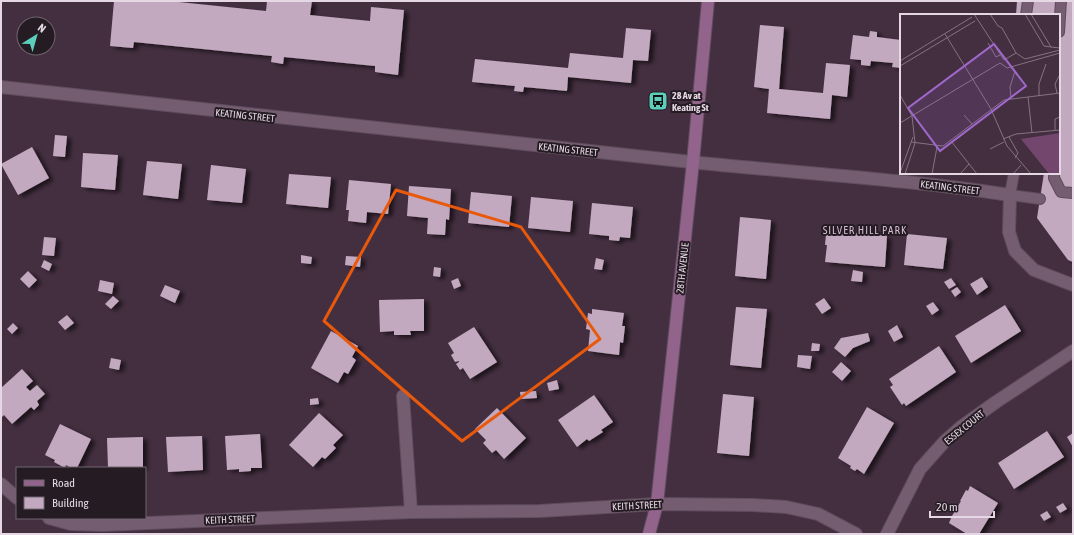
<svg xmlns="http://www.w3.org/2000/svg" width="1074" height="535" viewBox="0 0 1074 535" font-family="'Asap Condensed',sans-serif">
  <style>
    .building { fill: #c3a9bf; filter: url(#shadow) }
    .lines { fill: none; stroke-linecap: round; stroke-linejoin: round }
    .lane-casing { stroke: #5e4c5c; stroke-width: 12 }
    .street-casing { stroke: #5e4c5c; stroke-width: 14 }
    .secondary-casing { stroke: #5e4c5c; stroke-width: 14 }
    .lane { stroke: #755d71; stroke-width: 10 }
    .street { stroke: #755d71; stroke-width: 12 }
    .secondary { stroke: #92648c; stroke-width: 12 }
    .marked { fill: none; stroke: #e8590c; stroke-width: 3; stroke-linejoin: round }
    .labels { text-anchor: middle; stroke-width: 4; stroke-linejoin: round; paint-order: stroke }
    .poi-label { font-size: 10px; font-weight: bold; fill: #e5d7e3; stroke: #241b23; text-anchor: start }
    .street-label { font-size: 10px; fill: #e5d7e3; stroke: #241b23 }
    .neighbourhood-label { font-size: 11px; letter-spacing: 1px; fill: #d5bad1; stroke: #241b23 }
    .inset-road { fill: none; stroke: #847282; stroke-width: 1 }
    .view { fill: #a068cc; fill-opacity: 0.15; stroke: #a068cc; stroke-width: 2 }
    .inset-edge { fill: none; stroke: #e5d7e3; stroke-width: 2 }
  </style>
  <defs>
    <filter id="shadow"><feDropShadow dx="4.5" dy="2.5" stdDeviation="2" flood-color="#0009"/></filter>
  </defs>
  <rect width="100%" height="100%" fill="#442f41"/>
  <!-- building -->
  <path class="building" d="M114 1H169L266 11 267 1H312L310 15 370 21 371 7 404 10 398 75 375 72V66L284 57 283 64 271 62 272 56 134 42 133 48 110 46Z
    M1017 1H1073V262L1068 260 1037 218 1044 173H1059V15H1016Z
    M760 25 784 27 779 89 823 93 826 63 850 65 847 97 832 95 830 119 767 113 769 89 754 87Z
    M626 28 651 30 648 61 633 60 631 83 568 77 567 91 524 87 523 92 514 91 515 86 472 82 475 59 568 68 570 53 623 58Z
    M870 31 877 32V37L901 40V68L892 67 893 63 871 61 870 66 861 65V60L850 59 853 35 869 37Z
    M55 135 67 136 65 157 53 156Z
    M32 147 49 178 18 195 1 164Z
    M83 153 118 155 115 190 81 187Z
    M147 161 182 164 178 199 143 195Z
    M211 165 246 169 242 203 207 200Z
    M289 174 331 177 328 208 286 204Z
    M349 180 391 184 388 214 367 212 366 223 348 221 349 210H346Z
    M409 186 451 189 449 220 446 219 445 235 427 234 428 218 407 216Z
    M471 192 512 196 509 227 468 223Z
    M531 197 573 201 570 232 528 228Z
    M592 203 633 207 630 238 620 237 619 241 609 240V236L589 234Z
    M740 217 771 220 766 279 735 276Z
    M828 230 887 236 885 267 825 262 827 245H825L826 234H827Z
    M907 234 947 238 943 269 904 265Z
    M44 237 56 238 54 256 42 255Z
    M301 255 312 257 311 264 301 263Z
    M346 256 361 257 360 267 345 265Z
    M596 258 604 260 602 270 594 269Z
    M44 260 52 264 49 271 41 267Z
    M434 267 441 268 440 277 433 276Z
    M853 270 863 272 862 282 851 281Z
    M28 271 37 280 29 288 20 279Z
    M982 277 988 287 977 295 970 284Z
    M458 278 461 286 454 289 451 281Z
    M951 278 956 285 949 289 944 282Z
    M100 280 114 283 112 294 98 291Z
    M165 285 180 291 175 303 160 296Z
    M957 287 961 292 955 297 951 291Z
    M113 296 119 301 111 309 105 304Z
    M824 298 831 308 822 314 815 304Z
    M424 299V331H410L411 335H394V331L380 332 379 300Z
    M933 302 939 310 932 315 926 306Z
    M1005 305 1021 331 971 363 955 336Z
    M736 307 767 309 761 368 730 365Z
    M592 309 624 313 622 326H625L623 343 620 342 619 355 588 351 590 330 586 329 588 313 592 314Z
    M67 315 74 323 65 330 58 322Z
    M13 323 18 328 12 334 7 329Z
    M897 325 903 337 894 342 888 331Z
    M474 327 497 362 470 379 463 368 460 370 456 364 459 362V361L455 362 451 355 454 353 448 343Z
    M331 331 358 346 352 357 356 360 348 374 344 372 338 383 311 368Z
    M868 333 870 341 853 348 845 357 834 348 841 338Z
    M812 343 820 344 819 351H811Z
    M939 346 956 372 906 406 904 403 902 405 890 387 893 385 889 379Z
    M798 355 812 356 810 369 797 367Z
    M111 358 121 360 119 370 109 368Z
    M841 362 851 371 842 381 832 372Z
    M22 369 33 381 26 387 30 391 37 385 45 394 37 401 39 405 34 410 31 407 12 424 4 415 2 417 1 415V388Z
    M557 380 559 389 549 391 547 383Z
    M536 391 537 398 521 399 520 392Z
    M723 394 754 397 749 456 717 453Z
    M594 395 613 422 601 430 603 432 589 441 587 439 577 447 558 420Z
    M318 398 319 404 310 405V399Z
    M867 407 894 423 864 474 857 469 855 471 850 468 851 466 838 458Z
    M497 408 526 438 504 459 496 450 492 453 483 443 486 440 475 429Z
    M319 413 343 435 333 445 336 448 325 459 322 457 313 467 289 445Z
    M60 424 91 439 77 468H71L66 465 65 468 54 462 55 460 45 455Z
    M1047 431 1064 457 1014 489 998 463Z
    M1073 433V447L1067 437Z
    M260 434 262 468H251V471L239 472V469L227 470 225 436Z
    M202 436 203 470 168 472 166 437Z
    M143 437V468H108L107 438Z
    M970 486 998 503 979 534H967L949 523 952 516 961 501H960L966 490 968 491Z
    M1063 503 1067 509 1060 513 1056 507Z
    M1047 511 1051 517 1044 521 1040 515Z"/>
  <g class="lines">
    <!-- lane casing -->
    <g class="lane-casing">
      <path id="lane" d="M1026 15 1028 1
        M1059 32 1061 1
        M1014 173 1010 195 1040 199
        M1054 173V178L1061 192 1073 193"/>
    </g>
    <!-- street casing -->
    <g class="street-casing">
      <path id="street" d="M1 87C231 114 461 138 691 162 797 173 904 179 1010 195L1009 232 1015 251 1034 270 1073 285
        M403 396 411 512
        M1 484 17 498
        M49 518 71 524 102 525 411 512 540 511 657 504 753 505 786 507 818 514 856 534
        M887 534 920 469 945 441 961 427 996 402 1073 351"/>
    </g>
    <!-- secondary casing -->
    <g class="secondary-casing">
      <path id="secondary" d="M649 534 657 504 693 162 708 1"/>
    </g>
    <!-- lane -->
    <use href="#lane" class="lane"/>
    <!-- street -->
    <use href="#street" class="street"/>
    <!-- secondary -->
    <use href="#secondary" class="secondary"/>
  </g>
  <!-- marked area -->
  <path class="marked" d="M396 190 521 227 600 339 462 441 324 321Z"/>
  <!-- icons -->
  <defs>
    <g id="bus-square" transform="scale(1)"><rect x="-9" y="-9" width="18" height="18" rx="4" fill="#5bcebc" stroke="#241b23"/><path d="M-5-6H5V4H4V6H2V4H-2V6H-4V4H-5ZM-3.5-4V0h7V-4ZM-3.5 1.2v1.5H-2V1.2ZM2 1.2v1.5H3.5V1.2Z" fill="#111"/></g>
  </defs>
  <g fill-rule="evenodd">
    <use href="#bus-square" x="658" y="101"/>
  </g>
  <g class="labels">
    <!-- poi labels -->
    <g class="poi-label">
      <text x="672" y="99">28 Av at<tspan x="672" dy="12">Keating St</tspan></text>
    </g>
    <!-- street labels -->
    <g class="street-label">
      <text transform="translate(245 115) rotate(6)" y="4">KEATING STREET</text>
      <text transform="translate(568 149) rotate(6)" y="4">KEATING STREET</text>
      <text transform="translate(950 187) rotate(7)" y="4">KEATING STREET</text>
      <text transform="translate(682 268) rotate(-84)" y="4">28TH AVENUE</text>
      <text transform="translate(964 427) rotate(-39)" y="4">ESSEX COURT</text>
      <text transform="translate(637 505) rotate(-3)" y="4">KEITH STREET</text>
      <text transform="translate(230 519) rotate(-2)" y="4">KEITH STREET</text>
    </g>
    <!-- neighbourhood labels -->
    <g class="neighbourhood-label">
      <text x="865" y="234">SILVER HILL PARK</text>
    </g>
  </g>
  <!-- overview -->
  <g transform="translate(900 14)">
    <rect width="160" height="160" fill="#442f41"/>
    <path d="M160 119V160H149L121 125Z" fill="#73466e"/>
    <path class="inset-road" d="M74 0 104 46 116 39 102 14 98 12 90 0M125 0 144 32 151 33M131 0 151 33 160 34M45 20 91 95 107 132 131 160M88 29 96 43 100 41M116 39 125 45 160 36M0 47 72 3M0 52 75 7M157 79 155 70 159 62M0 81 12 102 15 129 5 160M139 82V70L146 50M128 83 132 119M111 85 110 73 115 57M64 101 72 110M0 109 100 49 107 54 160 39M155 116V105L160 103M109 123 118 139 115 144M103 125 116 120 160 116M51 127 77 160M11 128 43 132 104 86 160 79M90 135 104 128M0 159 13 123M32 160 37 133M60 160 69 150M113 160 121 151"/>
    <path class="view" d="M94 30 126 72 40 137 8 94Z"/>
    <rect width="160" height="160" class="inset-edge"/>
  </g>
  <!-- border -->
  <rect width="1074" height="535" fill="none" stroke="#e5d7e3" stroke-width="4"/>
  <!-- legend -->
  <rect x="16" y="467" width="130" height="52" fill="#241b23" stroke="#716670"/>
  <rect x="24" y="480" width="20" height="6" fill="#92648c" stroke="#716670"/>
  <text x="52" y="487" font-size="12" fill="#e5d7e3">Road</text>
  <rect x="24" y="497" width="20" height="12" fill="#c3a9bf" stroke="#716670"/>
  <text x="52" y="507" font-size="12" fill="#e5d7e3">Building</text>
  <!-- north arrow -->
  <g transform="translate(36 36) rotate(37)"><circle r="19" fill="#241b23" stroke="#716670"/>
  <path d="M0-3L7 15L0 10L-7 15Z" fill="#5bcebc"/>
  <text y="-6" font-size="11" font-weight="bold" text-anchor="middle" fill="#e5d7e3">N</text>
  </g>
  <!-- scale -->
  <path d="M930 511v6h64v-6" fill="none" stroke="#e5d7e3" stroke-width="2"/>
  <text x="936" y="511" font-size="12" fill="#e5d7e3" stroke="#241b23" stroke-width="3" paint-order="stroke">20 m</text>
</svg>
